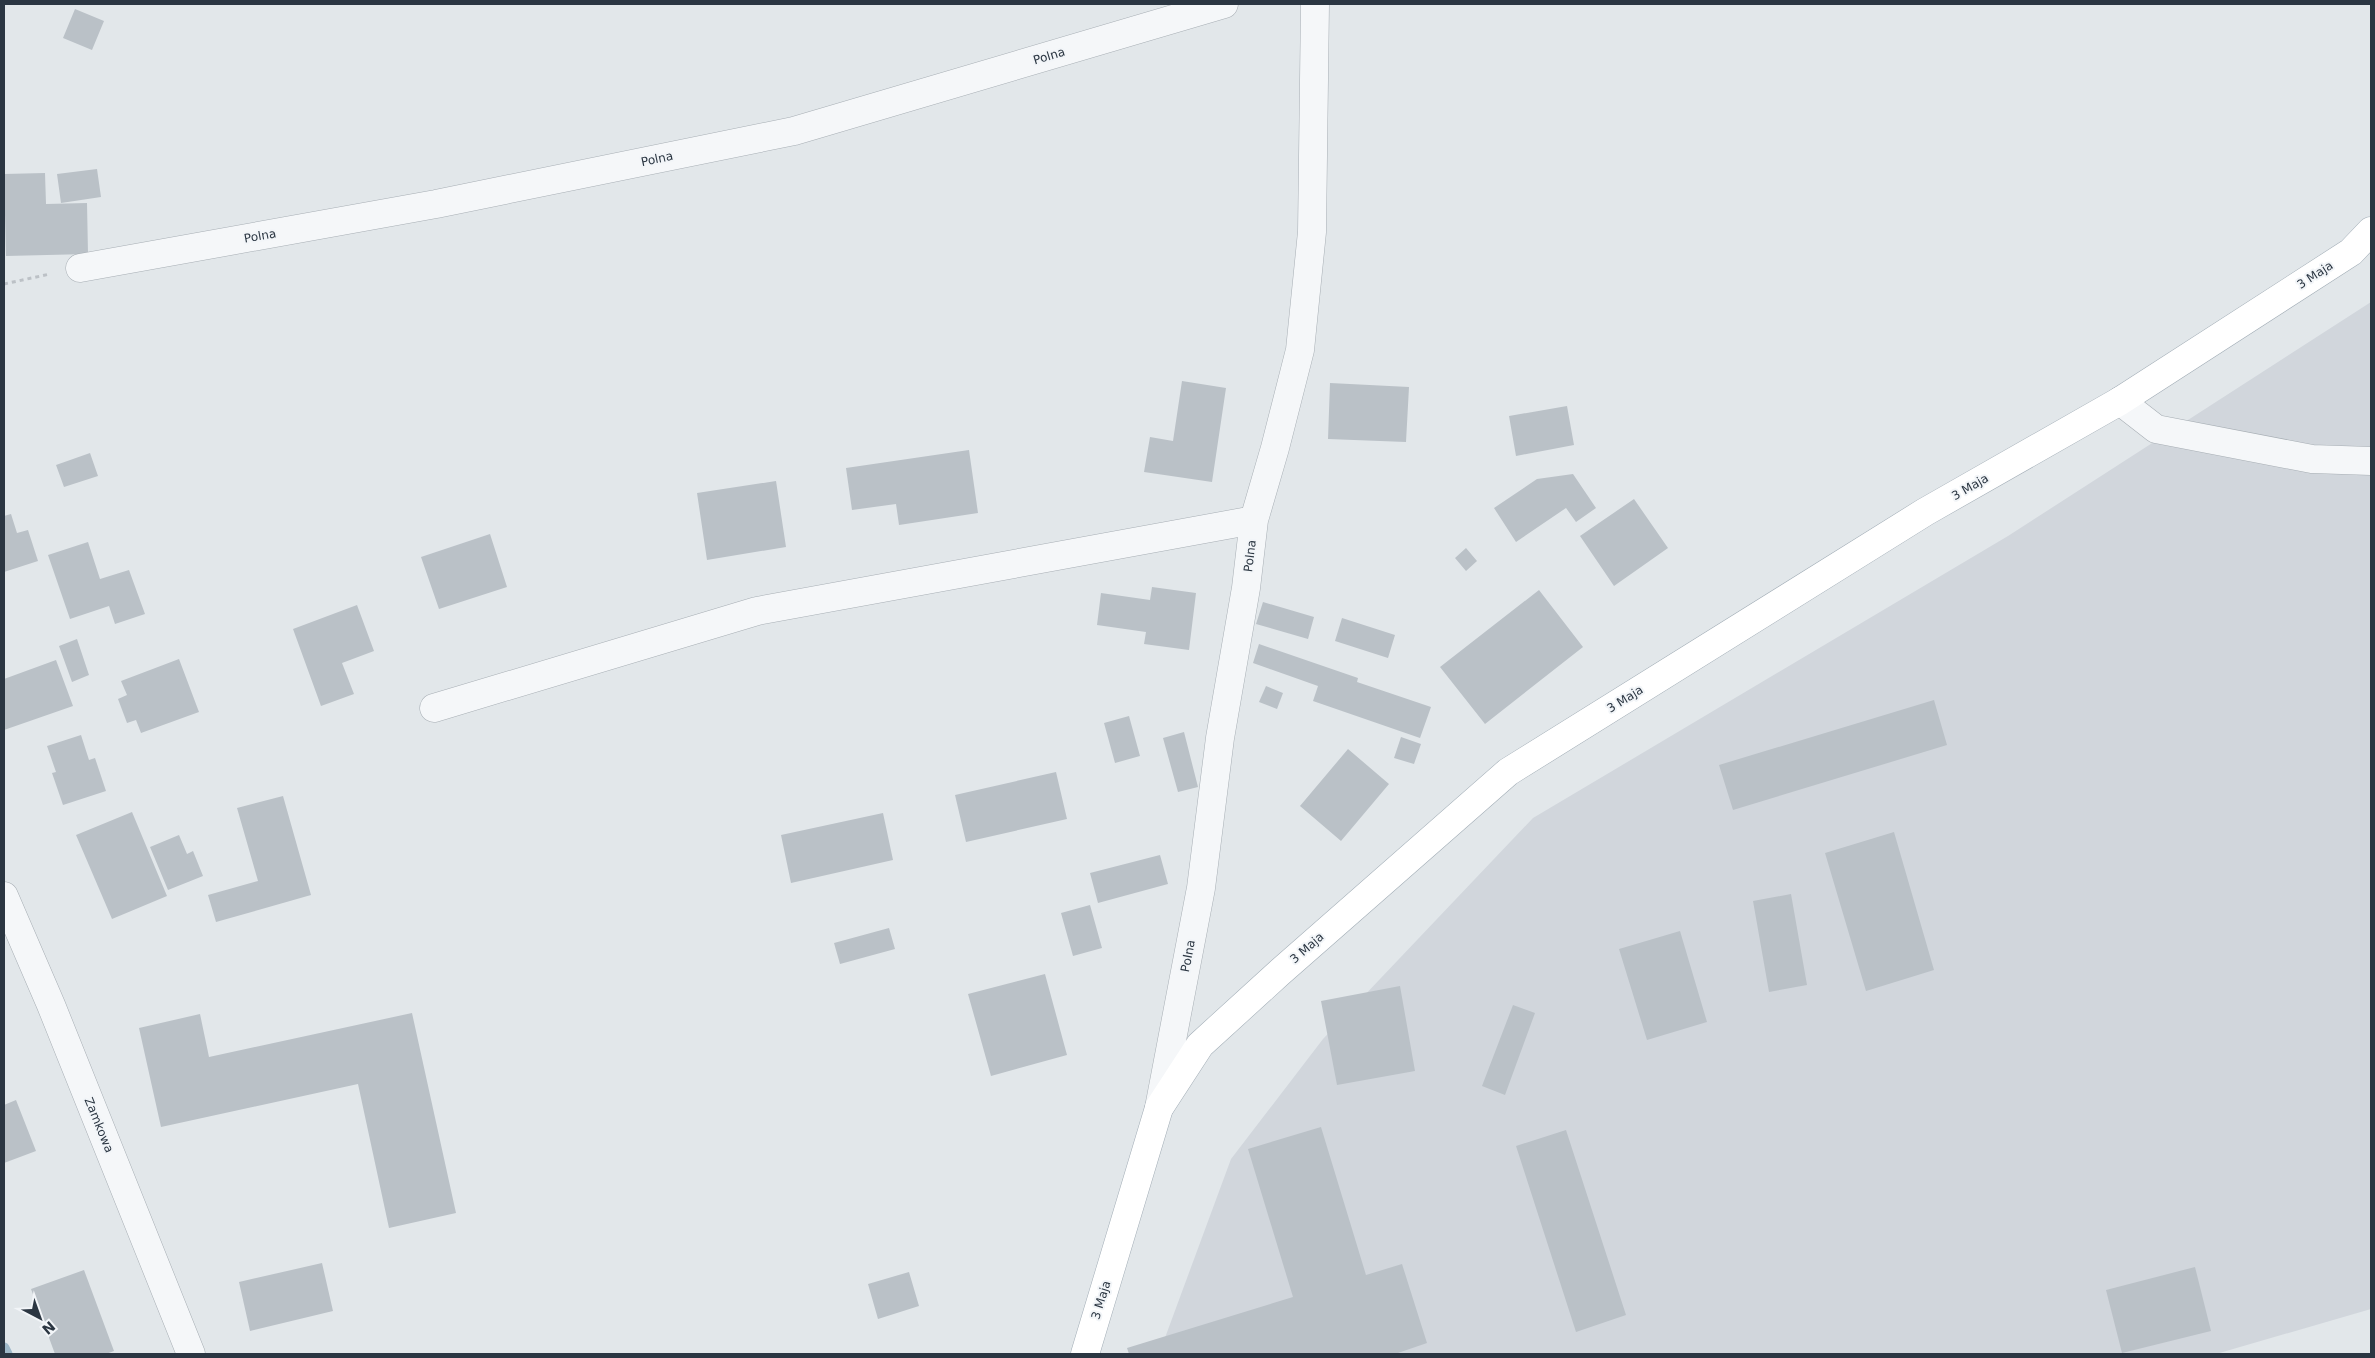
<svg xmlns="http://www.w3.org/2000/svg" width="2375" height="1358" viewBox="0 0 2375 1358" font-family="'DejaVu Sans',sans-serif">
  <style>
    .built { fill: #d1d6dc }
    .lines { fill: none; stroke-linecap: round; stroke-linejoin: round }
    .stream { stroke: #9fb9c9; stroke-width: 11 }
    .building { fill: #bac1c7 }
    .minor-casing { stroke: #a7aeb4; stroke-width: 29 }
    .major-casing { stroke: #a2adb6; stroke-width: 29 }
    .path { stroke: #bcc1c6; stroke-width: 3; stroke-dasharray: 4 4; stroke-linecap: butt }
    .minor { stroke: #f5f7f9; stroke-width: 28 }
    .major { stroke: #fff; stroke-width: 28 }
    .labels { text-anchor: middle; stroke-width: 4; stroke-linejoin: round; paint-order: stroke }
    .street-label { font-size: 12px; fill: #2b3642; stroke: #f2f5f8 }
  </style>
  <rect width="100%" height="100%" fill="#e2e7ea"/>
  <!-- built -->
  <path class="built" d="M2371 302V1309L2216 1354H1159L1231 1159 1323 1039 1533 818 2008 536Z"/>
  <g class="lines">
    <!-- stream -->
    <path class="stream" d="M4 1348 7 1354"/>
  </g>
  <!-- building -->
  <path class="building" d="M75 9 104 21 92 50 63 38Z
    M97 169 101 197 61 203 57 174Z
    M45 173 46 204 87 203 88 254 6 256 4 174Z
    M1182 381 1226 388 1212 482 1144 472 1150 437 1173 441Z
    M1330 383 1409 387 1406 442 1328 439Z
    M1567 406 1574 445 1516 456 1509 416Z
    M969 450 978 513 899 525 896 504 852 510 846 468Z
    M90 453 98 476 64 487 56 465Z
    M1573 474 1596 508 1576 522 1566 508 1516 542 1494 508 1537 479Z
    M776 481 786 547 707 560 697 493Z
    M1634 499 1668 548 1614 586 1580 536Z
    M11 514 17 533 28 530 38 561 4 572V516Z
    M490 534 507 587 439 609 421 557Z
    M88 542 100 579 129 570 145 614 115 624 109 606 70 619 48 555Z
    M1466 548 1477 561 1466 571 1455 558Z
    M1152 587 1196 593 1189 650 1144 644 1146 632 1097 625 1101 593 1150 600Z
    M1539 590 1583 647 1485 724 1440 667Z
    M1263 602 1314 617 1308 639 1256 624Z
    M357 605 374 651 342 663 354 694 321 706 293 629Z
    M1342 618 1395 635 1388 658 1335 641Z
    M77 639 89 675 72 682 59 646Z
    M1259 644 1358 678 1357 682 1431 707 1420 738 1313 701 1318 686 1253 663Z
    M179 659 199 712 141 733 136 720 127 723 118 699 127 695 121 681Z
    M56 660 73 706 4 730V679Z
    M1266 686 1283 693 1277 709 1259 702Z
    M1934 700 1947 745 1733 810 1719 765Z
    M1129 716 1140 756 1115 763 1104 723Z
    M1184 732 1198 787 1178 792 1163 738Z
    M81 735 89 760 95 758 106 791 63 805 52 773 56 772 47 746Z
    M1401 737 1421 744 1414 764 1394 758Z
    M1348 749 1389 784 1341 841 1300 806Z
    M1056 772 1067 819 966 842 955 795Z
    M283 796 311 895 216 922 208 895 258 881 237 808Z
    M132 812 167 896 112 919 76 835Z
    M883 813 893 860 791 883 781 835Z
    M1894 832 1934 970 1866 991 1825 853Z
    M179 835 187 854 193 851 203 876 168 890 150 847Z
    M1160 855 1168 884 1098 903 1090 873Z
    M1791 894 1807 985 1769 992 1753 901Z
    M1090 905 1102 948 1073 956 1061 913Z
    M889 928 895 949 840 964 834 943Z
    M1680 931 1707 1022 1647 1040 1619 949Z
    M1045 974 1067 1055 991 1076 968 994Z
    M1400 986 1415 1071 1337 1085 1321 1001Z
    M1513 1005 1535 1013 1505 1095 1482 1086Z
    M412 1013 456 1213 389 1228 358 1084 161 1127 139 1028 200 1014 209 1057Z
    M16 1100 36 1151 4 1163V1105Z
    M1321 1127 1366 1275 1402 1264 1427 1343 1395 1354H1129L1127 1348 1293 1297 1248 1149Z
    M1566 1130 1626 1315 1576 1332 1516 1146Z
    M322 1263 333 1311 250 1331 239 1282Z
    M2195 1267 2211 1331 2122 1353 2106 1290Z
    M84 1270 114 1351 106 1354H55L31 1289Z
    M909 1272 919 1306 878 1319 868 1284Z"/>
  <g class="lines">
    <!-- minor casing -->
    <g class="minor-casing">
      <path id="minor" d="M80 268 436 204 794 131 1224 4
        M2120 401 2156 429 2312 459 2371 461
        M434 708 757 611 1254 520
        M4 896 51 1005 191 1354
        M1159 1108 1201 888 1220 738 1246 588 1254 520 1275 448 1300 350 1312 232 1315 4"/>
    </g>
    <!-- major casing -->
    <g class="major-casing">
      <path id="major" d="M1085 1354 1159 1108 1200 1045 1279 973 1508 772 1925 512 2120 401 2351 252 2371 231"/>
    </g>
    <!-- path -->
    <path class="path" d="M4 284 50 274"/>
    <!-- minor -->
    <use href="#minor" class="minor"/>
    <!-- major -->
    <use href="#major" class="major"/>
  </g>
  <g class="labels">
    <!-- street labels -->
    <g class="street-label">
      <text transform="translate(1049 56) rotate(-17)" y="4">Polna</text>
      <text transform="translate(657 159) rotate(-12)" y="4">Polna</text>
      <text transform="translate(260 236) rotate(-10)" y="4">Polna</text>
      <text transform="translate(2315 275) rotate(-33)" y="4">3 Maja</text>
      <text transform="translate(1970 487) rotate(-30)" y="4">3 Maja</text>
      <text transform="translate(1250 556) rotate(-83)" y="4">Polna</text>
      <text transform="translate(1625 699) rotate(-32)" y="4">3 Maja</text>
      <text transform="translate(1307 948) rotate(-41)" y="4">3 Maja</text>
      <text transform="translate(1188 956) rotate(-79)" y="4">Polna</text>
      <text transform="translate(99 1125) rotate(68)" y="4">Zamkowa</text>
      <text transform="translate(1101 1300) rotate(-73)" y="4">3 Maja</text>
    </g>
  </g>
  <!-- border -->
  <rect width="2375" height="1358" fill="none" stroke="#2b3642" stroke-width="10"/>
  <!-- north arrow -->
  <g transform="translate(40 1318) rotate(139)" stroke="#f2f5f8" stroke-width="4" paint-order="stroke">
  <path d="M0-4L9 19L0 12L-9 19Z" fill="#2b3642"/>
  <text y="-8" font-size="14" font-weight="bold" text-anchor="middle" fill="#2b3642">N</text>
  </g>
</svg>
